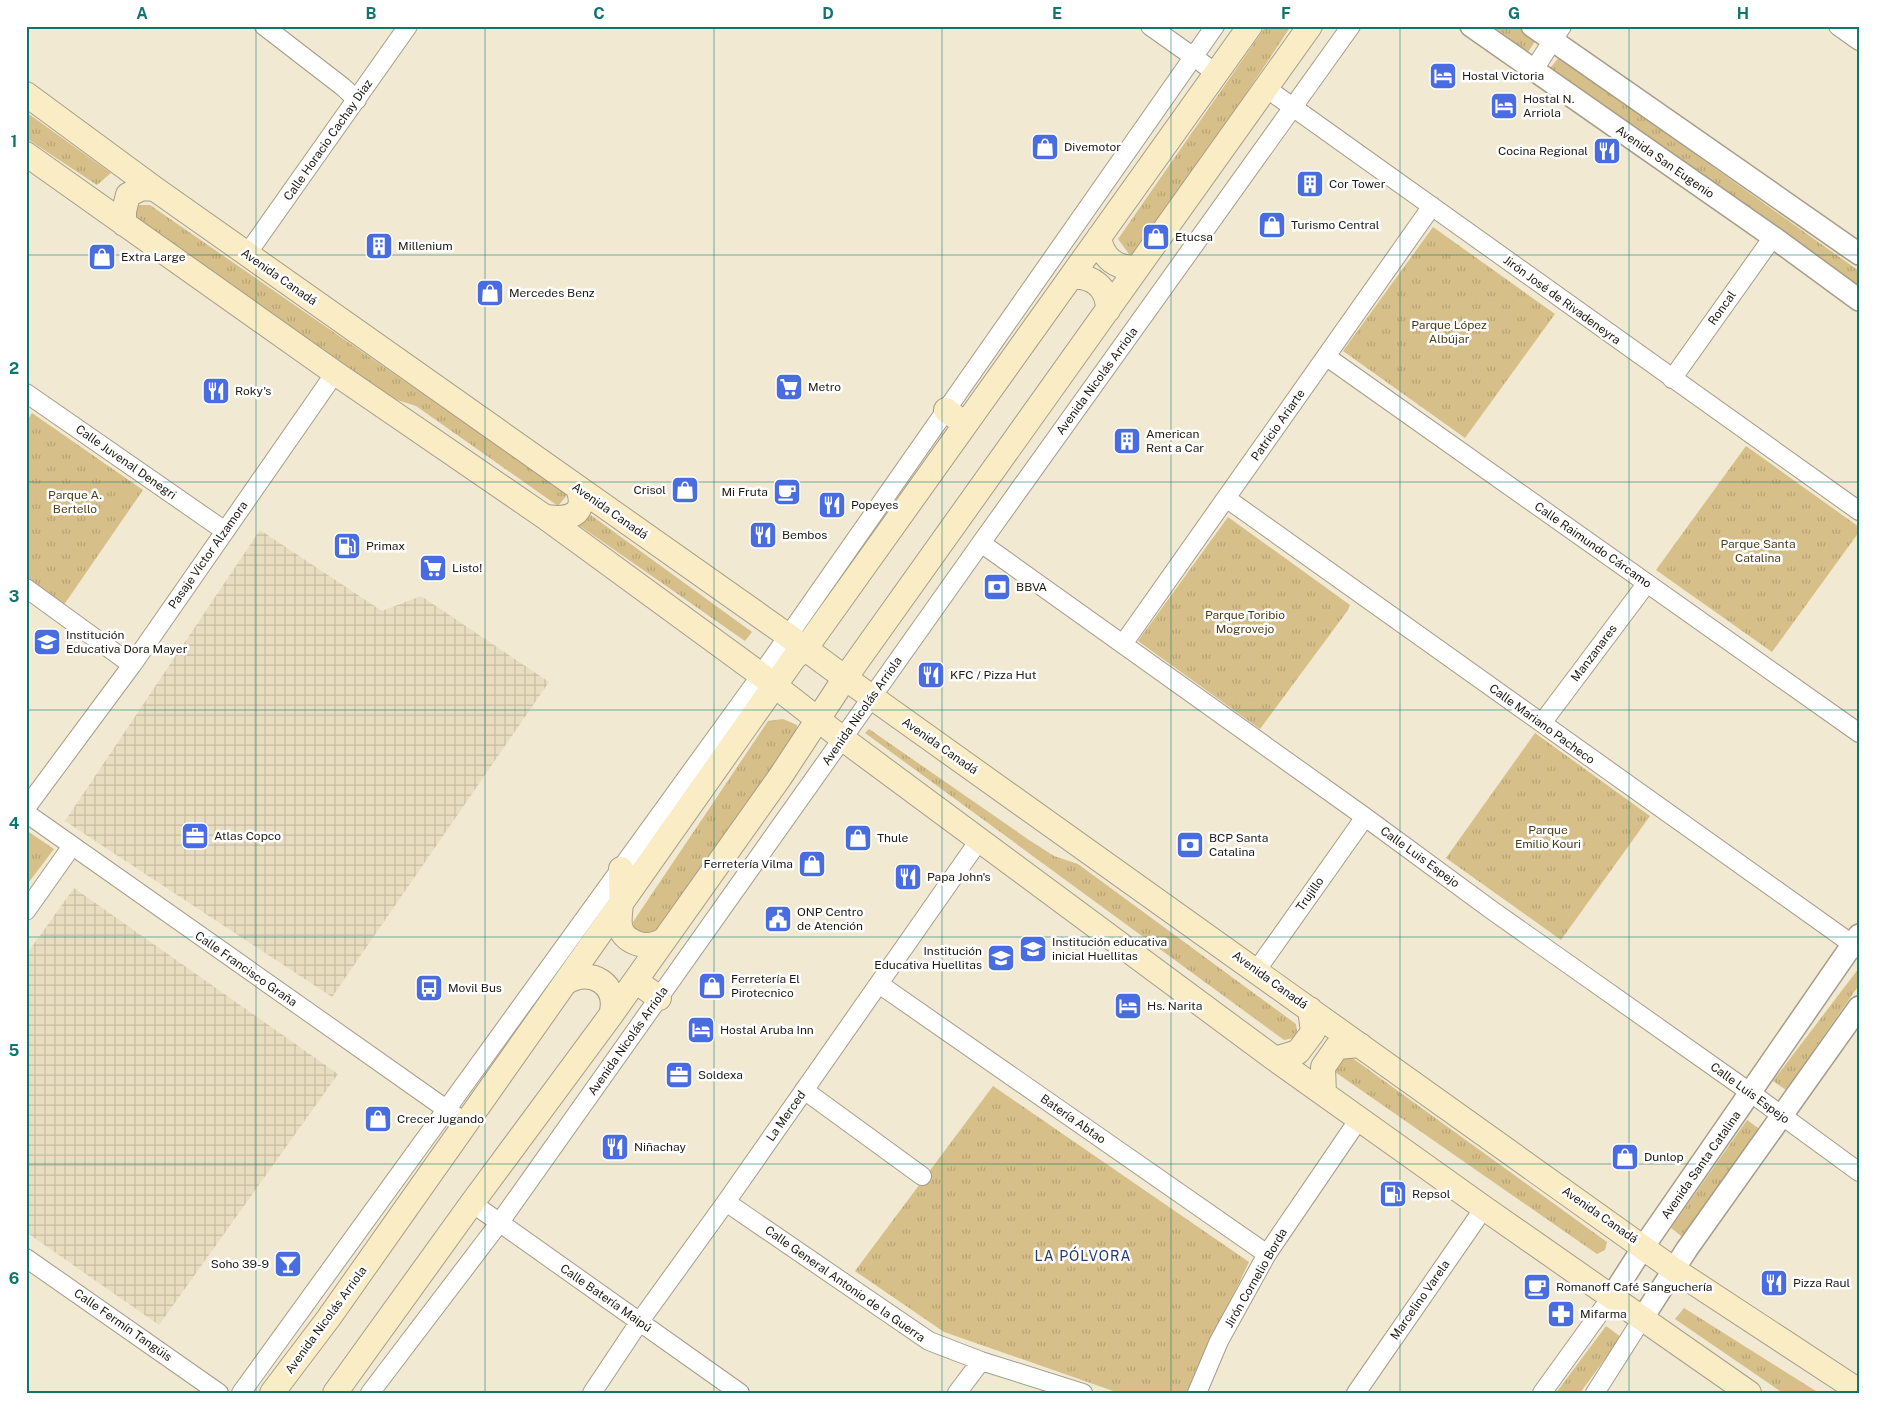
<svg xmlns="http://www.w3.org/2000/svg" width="1885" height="1419" viewBox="0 0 1885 1419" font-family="'Public Sans',sans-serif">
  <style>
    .industrial { fill: url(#industrial-grid) }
    .grass { fill: url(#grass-tufts) }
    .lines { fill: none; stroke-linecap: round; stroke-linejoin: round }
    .minor-casing { stroke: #a69d89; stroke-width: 20 }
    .tertiary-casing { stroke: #a69d89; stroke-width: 24 }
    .secondary-casing { stroke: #a69d89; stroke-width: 26 }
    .minor { stroke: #fff; stroke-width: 18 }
    .tertiary { stroke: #fff; stroke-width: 21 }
    .secondary { stroke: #faecc5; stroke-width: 24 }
    .grid { fill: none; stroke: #0f766e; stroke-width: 1; stroke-opacity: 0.55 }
    .labels { text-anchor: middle; stroke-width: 5; stroke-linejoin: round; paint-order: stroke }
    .poi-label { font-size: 12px; fill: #1d1a12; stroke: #fff; text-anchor: start }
    .street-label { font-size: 12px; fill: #1d1a12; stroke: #fff }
    .park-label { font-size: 12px; fill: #4d3e1c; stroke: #fff }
    .neighbourhood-label { font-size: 14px; letter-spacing: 1px; fill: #253870; stroke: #fff }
    .neatline { fill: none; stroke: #0f766e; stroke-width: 2 }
    .grid-label { font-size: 16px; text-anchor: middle; font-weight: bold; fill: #0f766e }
  </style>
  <defs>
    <pattern id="industrial-grid" width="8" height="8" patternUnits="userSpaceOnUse" patternTransform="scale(1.25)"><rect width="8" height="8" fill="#e9ddc0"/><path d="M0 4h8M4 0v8" fill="none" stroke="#c7bda4"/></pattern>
    <pattern id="grass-tufts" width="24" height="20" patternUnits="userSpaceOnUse" patternTransform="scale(1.25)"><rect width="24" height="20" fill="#d6bf89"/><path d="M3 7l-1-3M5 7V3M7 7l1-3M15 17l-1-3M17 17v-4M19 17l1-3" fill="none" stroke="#b7a475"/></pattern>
  </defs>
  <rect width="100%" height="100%" fill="#f2e9d3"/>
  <!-- industrial -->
  <path class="industrial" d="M260 530 382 611 421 596 549 682 332 997 65 821Z
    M74 888 338 1074 159 1325 26 1232V955Z"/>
  <!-- grass -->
  <path class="grass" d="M1266 26H1291L1139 255 1129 254 1118 239Z
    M1492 26H1517L1536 40 1528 52Z
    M1559 57 1859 271V293L1548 71Z
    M26 112 111 173 97 185 26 138Z
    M135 205H150L568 494 558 506 416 406 388 397 135 225Z
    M1433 227 1555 314 1465 438 1343 351Z
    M32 413 143 490 59 612 26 588V422Z
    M1746 446 1859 527V532L1772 652 1656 570Z
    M588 513 752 632 745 641 573 521Z
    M1228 517 1350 605 1348 610 1260 729 1138 641Z
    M783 719 797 725 796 737 653 935 634 933 633 922 768 721Z
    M869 729 1029 840 1054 856 1078 864 1296 1024 1297 1031 1294 1038 1284 1040 865 733Z
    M1535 733 1650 816 1561 940 1446 858Z
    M26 830 54 849 26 886Z
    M1859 968V985L1786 1090 1773 1081Z
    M1351 1057 1607 1242 1605 1250 1597 1254 1335 1072V1062L1341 1058Z
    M993 1086 1249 1262 1187 1393H1119L944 1332 855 1271Z
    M1747 1120 1761 1130 1685 1239 1671 1228Z
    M1684 1308 1819 1393H1783L1675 1319Z
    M1606 1326 1621 1337 1580 1393H1556Z"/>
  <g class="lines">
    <!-- minor casing -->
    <g class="minor-casing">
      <path id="minor" d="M264 26 343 87 357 100
        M1150 26 1216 73
        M1838 26 1859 41
        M1533 71 1562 26
        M1266 88 1859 511
        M247 254 408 26
        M1327 357 1859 733
        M1672 379 1773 237
        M26 393 225 531
        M1226 498 1859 949
        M981 543 1365 817 1493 911 1751 1093 1859 1172
        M26 588 132 665
        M1123 644 1432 206
        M1542 723 1647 583
        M26 808 132 665 335 373
        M26 813 456 1116
        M26 911 72 846
        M1256 971 1365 817
        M879 984 1267 1254
        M804 1090 922 1176
        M726 1202 929 1341 981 1361 1083 1393
        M472 1203 740 1393
        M26 1258 219 1393
        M241 1393 753 686 1215 26
        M370 1393 500 1222 981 543 1351 26
        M592 1393 640 1321 726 1202 980 839
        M957 1393 981 1361
        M1197 1393 1219 1341 1267 1254 1359 1119
        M1356 1393 1484 1208
        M1542 1393 1612 1296
        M1595 1393 1642 1319"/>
    </g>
    <!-- tertiary casing -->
    <g class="tertiary-casing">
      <path id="tertiary" d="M1471 26 1773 237 1859 300
        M1532 26 1859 254
        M1612 1296 1644 1246 1859 935
        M1642 1319 1687 1249 1859 1007"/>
    </g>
    <!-- secondary casing -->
    <g class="secondary-casing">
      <path id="secondary" d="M26 94 155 189 787 635 845 678 1673 1269 1859 1391
        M26 154 335 373 545 517 761 675 843 739 1275 1059 1484 1208 1749 1393
        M124 224V211L128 195 142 188 155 189
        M1099 237C1102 258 1117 270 1138 267
        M1071 277C1092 275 1108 287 1108 310
        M946 410 965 424
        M545 517C568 520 588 516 578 488
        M621 869C621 881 622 893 621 904 619 921 616 935 636 943 646 947 656 945 665 939
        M636 981 659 998
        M565 983C591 966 620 985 611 1015
        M1275 1059 1298 1052 1313 1032 1310 1009
        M1324 1094 1323 1067 1337 1047 1360 1045
        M272 1393 328 1319 794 658 805 649 833 610 1250 26
        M335 1393 472 1203 611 1015 780 777 845 678 1310 26"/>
    </g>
    <!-- minor -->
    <use href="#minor" class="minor"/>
    <!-- tertiary -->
    <use href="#tertiary" class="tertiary"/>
    <!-- secondary -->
    <use href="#secondary" class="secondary"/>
  </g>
  <!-- grid -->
  <path class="grid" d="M256 26V1393M485 26V1393M714 26V1393M942 26V1393M1171 26V1393M1400 26V1393M1629 26V1393M26 255H1859M26 482H1859M26 710H1859M26 937H1859M26 1164H1859"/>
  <!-- icons -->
  <defs>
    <g id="hotel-square" transform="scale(1.4375)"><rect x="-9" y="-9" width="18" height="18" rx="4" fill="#496de0" stroke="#fff"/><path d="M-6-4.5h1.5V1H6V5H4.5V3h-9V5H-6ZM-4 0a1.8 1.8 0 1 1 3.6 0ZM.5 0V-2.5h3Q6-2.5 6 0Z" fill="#fff"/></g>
    <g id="shop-square" transform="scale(1.4375)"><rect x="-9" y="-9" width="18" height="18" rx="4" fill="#496de0" stroke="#fff"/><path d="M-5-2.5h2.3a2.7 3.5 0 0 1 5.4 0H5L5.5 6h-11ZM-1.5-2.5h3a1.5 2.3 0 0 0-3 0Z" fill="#fff"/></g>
    <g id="restaurant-square" transform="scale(1.4375)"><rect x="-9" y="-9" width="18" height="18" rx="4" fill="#496de0" stroke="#fff"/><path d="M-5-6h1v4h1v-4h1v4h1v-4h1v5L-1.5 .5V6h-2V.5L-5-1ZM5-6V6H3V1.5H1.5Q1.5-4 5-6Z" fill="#fff"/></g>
    <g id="building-square" transform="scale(1.4375)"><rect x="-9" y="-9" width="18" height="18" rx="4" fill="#496de0" stroke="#fff"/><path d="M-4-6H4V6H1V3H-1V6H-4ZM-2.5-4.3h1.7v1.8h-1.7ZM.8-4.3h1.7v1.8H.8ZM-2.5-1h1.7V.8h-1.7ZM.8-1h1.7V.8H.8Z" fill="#fff"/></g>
    <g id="supermarket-square" transform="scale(1.4375)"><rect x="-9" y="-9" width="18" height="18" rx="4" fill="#496de0" stroke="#fff"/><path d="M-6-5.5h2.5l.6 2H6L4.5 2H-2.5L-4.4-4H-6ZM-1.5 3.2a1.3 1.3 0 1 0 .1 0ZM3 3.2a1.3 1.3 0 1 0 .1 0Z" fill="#fff"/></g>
    <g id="cafe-square" transform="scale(1.4375)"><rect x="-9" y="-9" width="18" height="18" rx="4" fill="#496de0" stroke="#fff"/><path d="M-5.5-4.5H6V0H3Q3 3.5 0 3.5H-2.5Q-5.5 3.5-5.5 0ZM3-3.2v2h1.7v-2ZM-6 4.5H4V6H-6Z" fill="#fff"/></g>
    <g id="fuel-square" transform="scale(1.4375)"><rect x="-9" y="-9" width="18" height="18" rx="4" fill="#496de0" stroke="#fff"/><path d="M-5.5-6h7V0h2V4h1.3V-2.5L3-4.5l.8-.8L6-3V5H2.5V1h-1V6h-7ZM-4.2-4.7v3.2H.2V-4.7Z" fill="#fff"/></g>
    <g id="bank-square" transform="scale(1.4375)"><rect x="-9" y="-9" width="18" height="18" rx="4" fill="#496de0" stroke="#fff"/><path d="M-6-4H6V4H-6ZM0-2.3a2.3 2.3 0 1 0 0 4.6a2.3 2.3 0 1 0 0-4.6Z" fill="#fff"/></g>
    <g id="school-square" transform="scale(1.4375)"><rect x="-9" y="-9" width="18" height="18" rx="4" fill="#496de0" stroke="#fff"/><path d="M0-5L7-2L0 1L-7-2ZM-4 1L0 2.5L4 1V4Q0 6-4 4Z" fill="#fff"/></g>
    <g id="office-square" transform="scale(1.4375)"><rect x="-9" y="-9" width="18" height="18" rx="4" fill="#496de0" stroke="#fff"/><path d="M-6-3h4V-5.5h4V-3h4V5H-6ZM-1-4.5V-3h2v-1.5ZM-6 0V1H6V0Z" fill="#fff"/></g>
    <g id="civic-square" transform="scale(1.4375)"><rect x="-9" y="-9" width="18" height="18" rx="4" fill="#496de0" stroke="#fff"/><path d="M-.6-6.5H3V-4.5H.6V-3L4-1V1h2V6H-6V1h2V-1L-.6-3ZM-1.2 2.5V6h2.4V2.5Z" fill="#fff"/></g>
    <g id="bus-square" transform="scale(1.4375)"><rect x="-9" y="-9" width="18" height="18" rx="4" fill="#496de0" stroke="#fff"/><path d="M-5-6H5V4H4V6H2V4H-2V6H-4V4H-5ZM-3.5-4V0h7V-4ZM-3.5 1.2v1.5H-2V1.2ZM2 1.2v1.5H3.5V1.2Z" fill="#fff"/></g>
    <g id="bar-square" transform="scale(1.4375)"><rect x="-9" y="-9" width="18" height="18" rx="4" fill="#496de0" stroke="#fff"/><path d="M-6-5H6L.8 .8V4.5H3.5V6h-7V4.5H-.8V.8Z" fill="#fff"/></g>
    <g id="pharmacy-square" transform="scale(1.4375)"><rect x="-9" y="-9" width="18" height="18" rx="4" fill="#496de0" stroke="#fff"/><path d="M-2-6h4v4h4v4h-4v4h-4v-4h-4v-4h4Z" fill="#fff"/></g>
  </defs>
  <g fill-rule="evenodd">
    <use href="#hotel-square" x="1443" y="76"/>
    <use href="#hotel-square" x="1504" y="106"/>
    <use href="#shop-square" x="1045" y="147"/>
    <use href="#restaurant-square" x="1607" y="151"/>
    <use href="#building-square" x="1310" y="184"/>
    <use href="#shop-square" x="1272" y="225"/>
    <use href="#shop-square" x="1156" y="237"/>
    <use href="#building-square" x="379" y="246"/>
    <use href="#shop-square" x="102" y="257"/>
    <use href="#shop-square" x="490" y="293"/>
    <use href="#supermarket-square" x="789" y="387"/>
    <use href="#restaurant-square" x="216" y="391"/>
    <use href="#building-square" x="1127" y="441"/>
    <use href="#shop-square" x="685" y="490"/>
    <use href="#cafe-square" x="787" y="492"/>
    <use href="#restaurant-square" x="832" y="505"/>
    <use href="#restaurant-square" x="763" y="535"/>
    <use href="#fuel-square" x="347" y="546"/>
    <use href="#supermarket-square" x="433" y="568"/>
    <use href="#bank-square" x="997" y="587"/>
    <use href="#school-square" x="47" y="642"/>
    <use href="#restaurant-square" x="931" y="675"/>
    <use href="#office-square" x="195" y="836"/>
    <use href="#shop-square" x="858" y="838"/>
    <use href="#bank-square" x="1190" y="845"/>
    <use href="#shop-square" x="812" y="864"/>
    <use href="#restaurant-square" x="908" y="877"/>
    <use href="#civic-square" x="778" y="919"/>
    <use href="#school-square" x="1033" y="949"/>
    <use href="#school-square" x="1001" y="958"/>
    <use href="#shop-square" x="712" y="986"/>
    <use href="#bus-square" x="429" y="988"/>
    <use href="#hotel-square" x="1128" y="1006"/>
    <use href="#hotel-square" x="701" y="1030"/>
    <use href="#office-square" x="679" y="1075"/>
    <use href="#shop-square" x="378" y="1119"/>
    <use href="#restaurant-square" x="615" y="1147"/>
    <use href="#shop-square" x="1625" y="1157"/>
    <use href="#fuel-square" x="1393" y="1194"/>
    <use href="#bar-square" x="288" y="1264"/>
    <use href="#restaurant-square" x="1774" y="1283"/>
    <use href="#cafe-square" x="1537" y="1287"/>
    <use href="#pharmacy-square" x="1561" y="1314"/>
  </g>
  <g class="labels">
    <!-- poi labels -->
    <g class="poi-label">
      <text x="1462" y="80">Hostal Victoria</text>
      <text x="1523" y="103">Hostal N.<tspan x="1523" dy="14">Arriola</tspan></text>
      <text x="1064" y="151">Divemotor</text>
      <text x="1588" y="155" text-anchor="end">Cocina Regional</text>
      <text x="1329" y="188">Cor Tower</text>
      <text x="1291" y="229">Turismo Central</text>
      <text x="1175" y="241">Etucsa</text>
      <text x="398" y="250">Millenium</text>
      <text x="121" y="261">Extra Large</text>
      <text x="509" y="297">Mercedes Benz</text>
      <text x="808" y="391">Metro</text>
      <text x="235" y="395">Roky's</text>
      <text x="1146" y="438">American<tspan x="1146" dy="14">Rent a Car</tspan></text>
      <text x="666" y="494" text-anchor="end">Crisol</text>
      <text x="768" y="496" text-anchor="end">Mi Fruta</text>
      <text x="851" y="509">Popeyes</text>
      <text x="782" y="539">Bembos</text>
      <text x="366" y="550">Primax</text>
      <text x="452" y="572">Listo!</text>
      <text x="1016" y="591">BBVA</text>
      <text x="66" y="639">Institución<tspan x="66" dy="14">Educativa Dora Mayer</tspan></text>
      <text x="950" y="679">KFC / Pizza Hut</text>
      <text x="214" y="840">Atlas Copco</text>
      <text x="877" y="842">Thule</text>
      <text x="1209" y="842">BCP Santa<tspan x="1209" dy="14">Catalina</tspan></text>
      <text x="793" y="868" text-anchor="end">Ferretería Vilma</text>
      <text x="927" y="881">Papa John's</text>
      <text x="797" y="916">ONP Centro<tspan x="797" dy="14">de Atención</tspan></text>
      <text x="1052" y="946">Institución educativa<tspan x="1052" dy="14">inicial Huellitas</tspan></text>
      <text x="982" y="955" text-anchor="end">Institución<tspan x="982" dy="14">Educativa Huellitas</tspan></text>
      <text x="731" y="983">Ferretería El<tspan x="731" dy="14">Pirotecnico</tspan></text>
      <text x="448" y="992">Movil Bus</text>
      <text x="1147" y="1010">Hs. Narita</text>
      <text x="720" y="1034">Hostal Aruba Inn</text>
      <text x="698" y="1079">Soldexa</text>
      <text x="397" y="1123">Crecer Jugando</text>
      <text x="634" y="1151">Niñachay</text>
      <text x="1644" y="1161">Dunlop</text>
      <text x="1412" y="1198">Repsol</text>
      <text x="269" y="1268" text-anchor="end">Soho 39-9</text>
      <text x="1793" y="1287">Pizza Raul</text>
      <text x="1556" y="1291">Romanoff Café Sanguchería</text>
      <text x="1580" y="1318">Mifarma</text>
    </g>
    <!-- street labels -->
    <g class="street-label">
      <text transform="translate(328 140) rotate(-55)" y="4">Calle Horacio Cachay Diaz</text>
      <text transform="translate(1665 162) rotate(35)" y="4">Avenida San Eugenio</text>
      <text transform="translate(279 277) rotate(35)" y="4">Avenida Canadá</text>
      <text transform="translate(1562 300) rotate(36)" y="4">Jirón José de Rivadeneyra</text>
      <text transform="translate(1722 308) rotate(-55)" y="4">Roncal</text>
      <text transform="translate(1097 381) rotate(-54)" y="4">Avenida Nicolás Arriola</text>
      <text transform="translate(1278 425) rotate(-55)" y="4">Patricio Ariarte</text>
      <text transform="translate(126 462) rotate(35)" y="4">Calle Juvenal Denegri</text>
      <text transform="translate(610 511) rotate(35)" y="4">Avenida Canadá</text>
      <text transform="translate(1593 545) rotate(35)" y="4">Calle Raimundo Cárcamo</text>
      <text transform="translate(208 555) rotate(-55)" y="4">Pasaje Víctor Alzamora</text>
      <text transform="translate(1594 653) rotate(-53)" y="4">Manzanares</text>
      <text transform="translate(862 711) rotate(-55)" y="4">Avenida Nicolás Arriola</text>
      <text transform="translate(1542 724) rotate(36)" y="4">Calle Mariano Pacheco</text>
      <text transform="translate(940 746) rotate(35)" y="4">Avenida Canadá</text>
      <text transform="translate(1420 857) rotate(36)" y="4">Calle Luis Espejo</text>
      <text transform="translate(1310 894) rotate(-55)" y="4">Trujillo</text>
      <text transform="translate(246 969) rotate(35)" y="4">Calle Francisco Graña</text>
      <text transform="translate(1270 980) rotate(36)" y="4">Avenida Canadá</text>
      <text transform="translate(628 1041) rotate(-55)" y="4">Avenida Nicolás Arriola</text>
      <text transform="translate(1750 1093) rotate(36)" y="4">Calle Luis Espejo</text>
      <text transform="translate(786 1116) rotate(-55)" y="4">La Merced</text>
      <text transform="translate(1073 1119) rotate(35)" y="4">Batería Abtao</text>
      <text transform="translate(1701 1165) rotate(-55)" y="4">Avenida Santa Catalina</text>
      <text transform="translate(1600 1215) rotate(35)" y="4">Avenida Canadá</text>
      <text transform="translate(1256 1278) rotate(-60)" y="4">Jirón Cornelio Borda</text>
      <text transform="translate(845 1284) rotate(35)" y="4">Calle General Antonio de la Guerra</text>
      <text transform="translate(606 1298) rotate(35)" y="4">Calle Batería Maipú</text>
      <text transform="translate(1420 1300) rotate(-55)" y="4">Marcelino Varela</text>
      <text transform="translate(326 1320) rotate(-54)" y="4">Avenida Nicolás Arriola</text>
      <text transform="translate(123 1325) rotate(35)" y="4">Calle Fermín Tangüis</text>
    </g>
    <!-- park labels -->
    <g class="park-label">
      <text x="1449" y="329">Parque López<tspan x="1449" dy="14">Albújar</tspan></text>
      <text x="75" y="499">Parque A.<tspan x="75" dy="14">Bertello</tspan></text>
      <text x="1758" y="548">Parque Santa<tspan x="1758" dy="14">Catalina</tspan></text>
      <text x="1245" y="619">Parque Toribio<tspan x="1245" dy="14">Mogrovejo</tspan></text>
      <text x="1548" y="834">Parque<tspan x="1548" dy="14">Emilio Kouri</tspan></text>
    </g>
    <!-- neighbourhood labels -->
    <g class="neighbourhood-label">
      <text x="1083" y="1261">LA PÓLVORA</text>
    </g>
  </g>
  <!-- border -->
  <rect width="1885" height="1419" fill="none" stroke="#ffffff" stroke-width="55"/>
  <rect x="28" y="28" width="1830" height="1364" class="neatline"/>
  <g class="grid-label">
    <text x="142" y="19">A</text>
    <text x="371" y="19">B</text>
    <text x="599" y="19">C</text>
    <text x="828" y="19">D</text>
    <text x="1057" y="19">E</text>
    <text x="1286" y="19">F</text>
    <text x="1514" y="19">G</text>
    <text x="1743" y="19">H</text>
    <text x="14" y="147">1</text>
    <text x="14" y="374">2</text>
    <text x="14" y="602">3</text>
    <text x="14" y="829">4</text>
    <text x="14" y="1056">5</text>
    <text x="14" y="1284">6</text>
  </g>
</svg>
